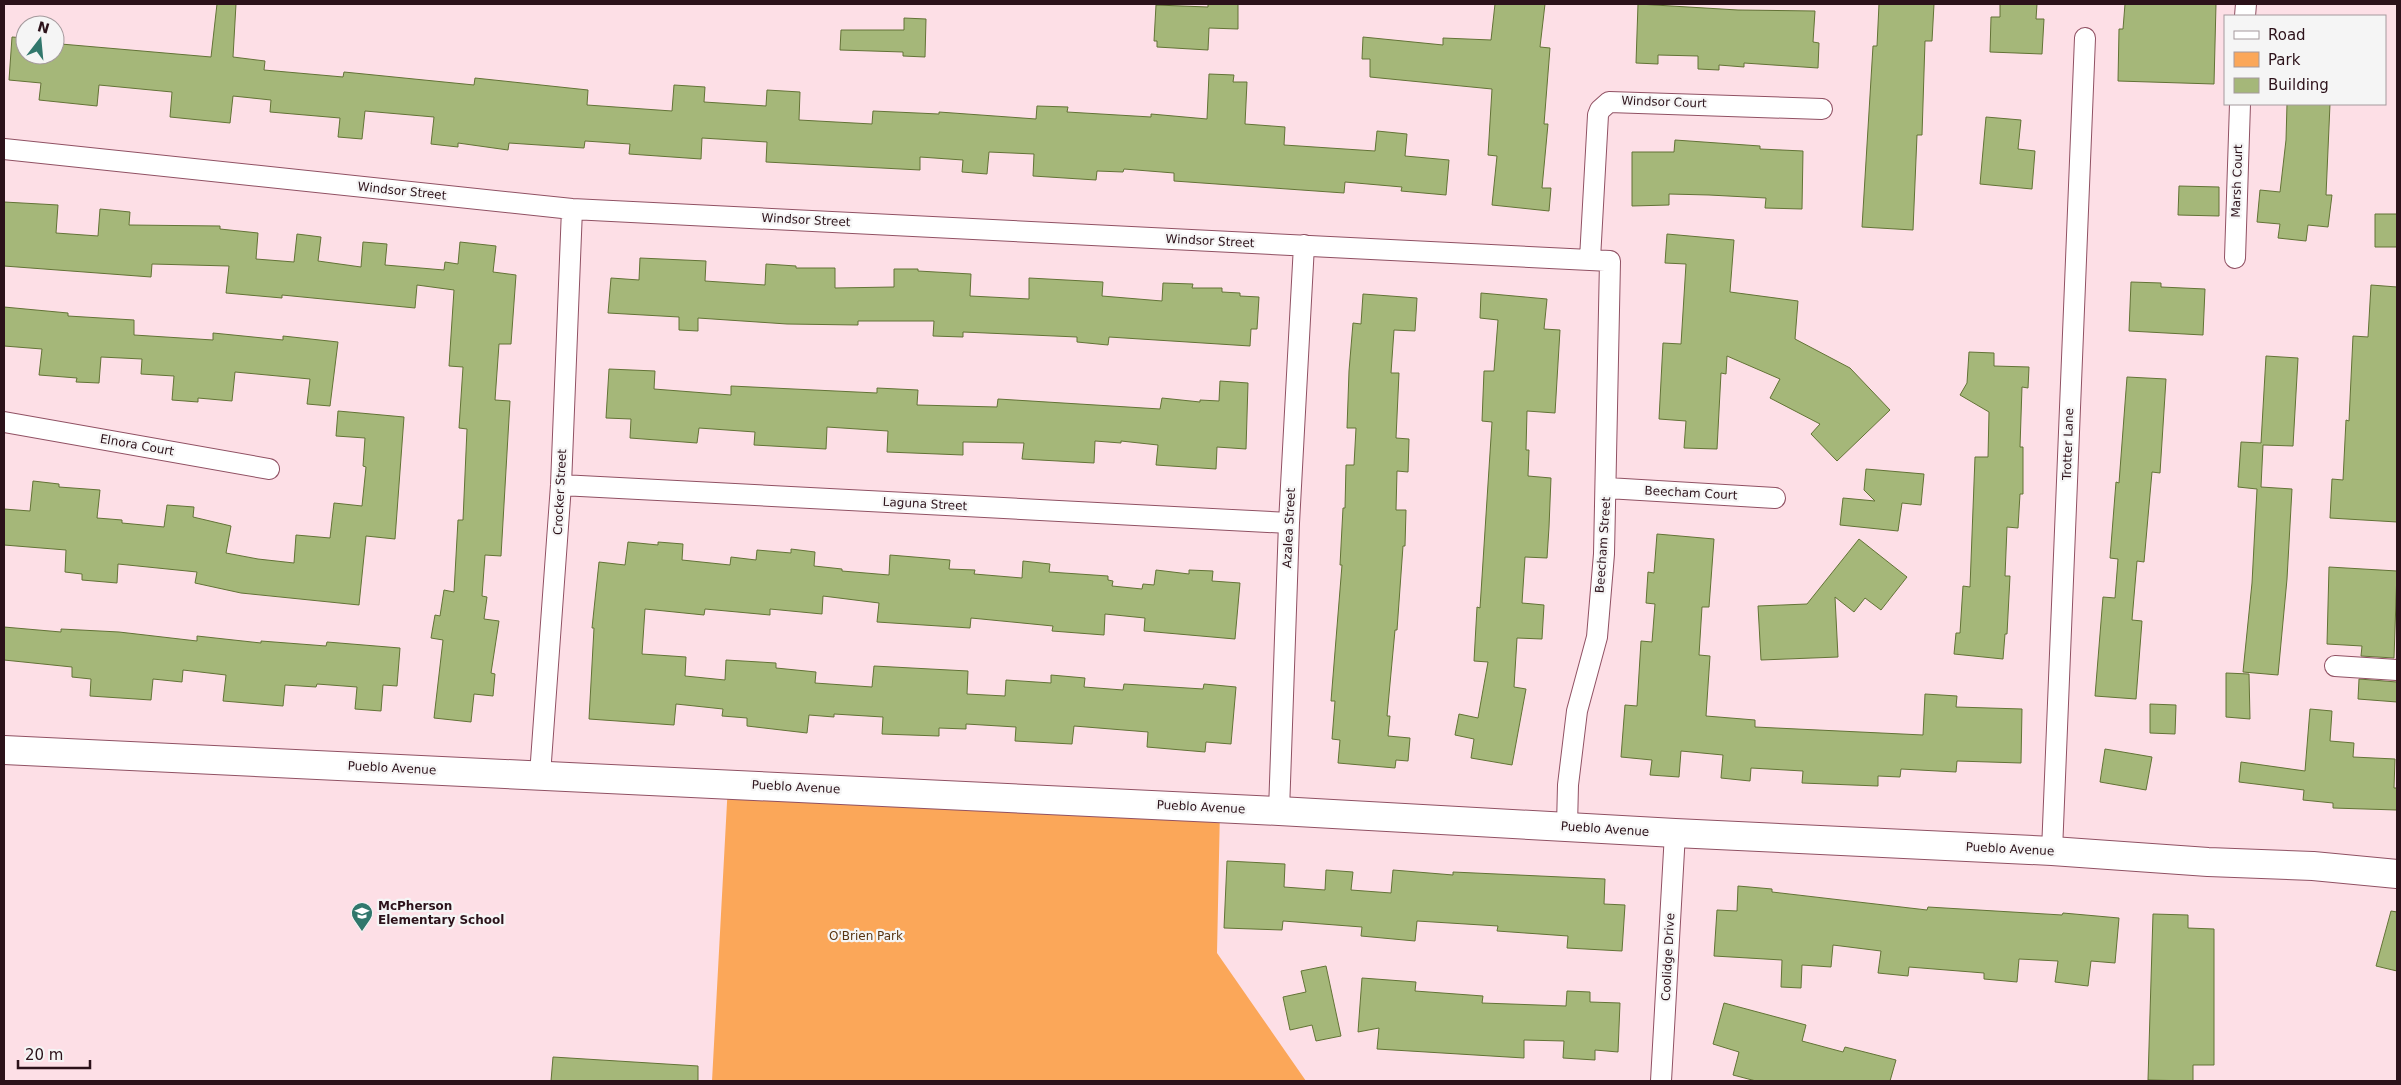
<svg xmlns="http://www.w3.org/2000/svg" width="2401" height="1085" viewBox="0 0 2401 1085" font-family="'DejaVu Sans',sans-serif">
  <style>
    .green { fill: #fba759 }
    .building { fill: #a5b779; stroke: #637336 }
    .lines { fill: none; stroke-linecap: round; stroke-linejoin: round }
    .street-casing { stroke: #905163; stroke-width: 22 }
    .secondary-casing { stroke: #905163; stroke-width: 30 }
    .street { stroke: #fff; stroke-width: 20 }
    .secondary { stroke: #fff; stroke-width: 28 }
    .labels { text-anchor: middle; stroke-width: 4.5; stroke-linejoin: round; paint-order: stroke }
    .street-label { font-size: 12px; fill: #2c121a; stroke: #f5f5f5 }
    .poi-label { font-size: 12px; font-weight: bold; fill: #2c121a; stroke: #f5f5f5; text-anchor: start }
    .park-label { font-size: 12px; fill: #573412; stroke: #f5f5f5 }
  </style>
  <rect width="100%" height="100%" fill="#fddfe6"/>
  <!-- green -->
  <path class="green" d="M728 784 1220 808 1217 953 1306 1081H712Z"/>
  <!-- building -->
  <path class="building" d="M217 4H236L233 57 265 61 264 70 343 77 344 72 474 85 475 78 588 90 587 105 672 111 674 85 705 87 704 102 766 106 767 90 800 92 799 120 872 124 873 111 939 114V112L1036 119 1037 106 1068 107 1067 112 1151 117V114L1207 119 1209 74 1234 75 1233 82H1247L1245 124 1285 127 1284 145 1375 151 1377 131 1407 134 1405 156 1449 160 1446 195 1401 191 1402 187 1345 182 1344 193 1174 181V173L1124 169 1123 172 1097 171 1096 180 1033 176 1034 154 989 152 987 174 962 172 963 160 920 157V170L766 162 767 142 702 138 701 159 629 154 630 144 585 141 584 148 509 143 508 150 458 143V147L431 144 434 117 365 111 362 139 338 137 340 118 270 112 271 100 233 96 230 123 170 117 172 92 99 85 97 106 39 100 41 83 9 80 12 37 25 38V55H55V41H61V44L211 57Z
    M1208 4H1238V29L1209 28 1208 50 1157 47V41H1154L1156 5 1208 7Z
    M1495 4H1545L1540 47 1550 48 1544 124H1548L1542 188H1551L1549 211 1492 205 1497 156 1488 155 1492 89 1370 77V59H1362L1363 37 1443 45V38L1491 40Z
    M1638 4 1738 10 1815 11 1813 42 1819 43 1818 68 1744 63V67L1719 65V70L1698 69V56L1658 55V64L1636 63Z
    M1879 4H1934L1932 41H1925L1922 135H1917L1913 230 1862 227 1873 46H1877Z
    M2000 4H2037L2036 19H2044L2042 54 1990 52 1991 17H2000Z
    M2125 4H2216L2214 84 2118 81 2119 29H2123Z
    M904 18 926 19 925 57 903 56V52L840 50 841 30H904Z
    M2287 104H2330L2326 195H2332L2328 227 2308 225 2306 241 2278 238 2280 224 2257 222 2260 190 2280 192 2286 140Z
    M1986 117 2021 120 2018 149 2035 151 2032 189 1980 184Z
    M1675 140 1760 146V149L1803 151 1802 209 1765 208 1766 198 1709 195 1669 194V205L1632 206V152H1674Z
    M2179 186 2219 187V216L2178 215Z
    M4 202 58 205 56 233 98 236 100 209 130 212 129 225 220 226V229L258 233 256 259 294 262 297 234 321 237 318 261 361 267 363 242 387 244 385 265 444 270 445 262 458 264 460 242 496 246 493 272 516 275 511 344H499L495 400 510 401 501 556 485 555 482 596 487 597 484 619 499 621 491 673 495 674 493 696 474 694 471 722 434 718 443 640 431 638 435 615 440 616 444 590 454 592 458 520H463L467 429 459 428 463 367 449 366 454 290 417 285 415 308 282 295V298L226 293 229 266 152 264 151 277 4 266Z
    M2375 214H2397V247H2375Z
    M1667 234 1734 240 1730 292 1798 301 1795 339 1850 368 1890 410 1837 461 1811 434 1820 424 1770 398 1780 379 1727 356 1726 374 1721 373 1717 449 1684 448 1686 421 1659 419 1663 343 1681 344 1686 264 1665 263Z
    M640 258 706 261 705 281 765 285 766 264 796 266V268H835V288L894 287V269H918V271L971 274 970 296 1029 299V278L1103 282 1102 296 1162 301 1163 283 1193 284 1192 288H1222V292L1240 293V296L1259 297 1257 329H1251L1250 346 1109 337 1108 345 1077 342V337L963 332V337L933 336 934 321H858V325L787 324 698 318V331L679 330V317L608 313 611 278 639 280Z
    M2131 282 2161 283V287L2205 289 2203 335 2129 331Z
    M2371 285 2397 287V522L2330 518 2332 479 2343 480 2346 420 2349 421 2353 336 2368 337Z
    M1481 293 1547 299 1544 329 1560 330 1555 413 1527 411 1526 450H1529L1528 476 1551 478 1549 527 1547 558 1525 557 1522 603 1544 605 1542 639 1517 638 1514 687 1526 689 1512 765 1471 758 1474 739 1455 735 1459 714 1478 718 1488 662 1474 661 1477 607 1480 608 1492 422 1482 421 1484 371H1494L1498 320 1480 318Z
    M1363 294 1417 298 1415 331 1394 330 1391 373H1399L1396 438 1409 439 1408 472 1397 471 1396 510H1406L1405 546H1403L1397 630H1395L1387 716H1390L1388 736 1410 738 1408 761 1396 760 1395 768 1338 763 1340 740 1332 739 1335 701H1331L1342 565H1340L1343 508H1345L1346 465H1354L1356 428H1347L1349 371 1353 323 1361 324Z
    M4 307 68 313V316L134 320V335L213 340V333L283 340V336L338 342 330 406 307 404 310 379 235 372 232 401 198 398V402L172 400 174 376 141 374 142 359 101 357 99 383 76 382 77 378 39 375 42 349 4 346Z
    M1969 352 1994 353V366L2029 367 2028 388 2022 387 2020 447H2023V494H2020L2018 528 2007 527 2005 576H2010L2007 634H2005L2003 659 1954 654 1956 633H1960L1963 586 1970 587 1975 457H1988L1989 412 1960 395 1967 383Z
    M2266 356 2298 358 2293 446 2263 445 2261 487 2292 489 2287 579 2278 675 2243 672 2252 583 2257 489 2238 487 2241 442 2261 443Z
    M609 369 655 371 654 389 731 395V386L877 393V388L918 390 917 405 997 407 998 399 1160 409 1162 398 1200 402V400L1219 401 1220 381 1248 383 1246 449 1217 447 1216 469 1156 465 1158 445 1121 441V443L1095 441 1094 463 1022 459 1024 443 963 442V455L887 452 888 431 827 427 826 449 754 445 755 432 699 428 697 443 630 438 631 419 606 418Z
    M2127 377 2166 379 2160 473 2152 472 2144 562 2137 561 2132 620 2142 621 2136 699 2095 696 2103 597 2115 598 2118 559 2110 558 2116 482 2119 483Z
    M338 411 404 417 395 539 366 536 359 605 241 593 195 583 197 572 118 564 117 583 82 580V574L65 572 66 550 4 545V509L30 511 33 481 59 484V487L100 490 97 518 122 520V523L164 527 167 505 194 507 193 517 231 526 226 553 258 559 294 563 296 535 330 538 334 503 362 506 366 467 363 466 365 438 336 436Z
    M1866 469 1924 474 1921 505 1902 503 1898 531 1840 525 1843 498 1875 501 1864 490Z
    M1657 534 1714 539 1709 607H1702L1699 655 1710 656 1706 716 1755 720V727L1923 735 1925 694 1957 696 1956 707 2022 709 2021 763 1957 761 1956 772 1901 769 1900 777 1878 776V786L1802 783 1803 771 1751 768 1750 781 1721 778 1723 755 1681 751 1679 777 1650 775 1652 760 1621 757 1625 705 1637 706 1641 641 1652 642 1655 604 1646 603 1648 572 1654 573Z
    M1859 539 1907 577 1881 610 1865 598 1854 612 1835 597 1838 657 1761 660 1758 606 1807 604Z
    M628 542 658 545V542L683 544 682 560 730 565 731 557 756 560 757 550 791 553V549L815 552 814 566 842 569V571L889 575 890 555 950 560 949 569 975 570 974 574 1022 578 1023 561 1050 564 1049 572 1108 576V580L1113 581 1112 586 1142 589 1143 584 1154 585 1156 570 1189 574V570L1213 571 1212 581 1240 583 1235 639 1144 631 1145 618 1105 614 1104 635 1052 631 1053 626 971 618 970 628 877 622 879 603 823 596 822 614 770 609V615L705 609 704 615 645 609 642 654 686 657 685 676 725 680 726 660 776 663V668L816 672 815 683 872 687 874 666 968 671 967 694 1005 696 1006 680 1051 683V675L1085 678 1084 687 1123 690 1124 684 1203 689 1204 684 1236 687 1231 744 1206 742 1205 752 1147 747 1148 732 1074 726 1072 744 1015 741 1016 727 966 724V729L939 728V736L882 734 883 717 834 714V717L809 715 807 733 747 726V718L722 716 723 709 676 704 674 725 589 719 594 628H592L599 562 625 565Z
    M2329 567 2397 571 2394 658 2361 656 2362 646 2327 644Z
    M4 627 61 632V629L119 632 197 641V636L261 643V641L326 646 327 642 400 648 397 686 383 685 381 711 355 709 357 687 317 684 316 687 285 685 283 706 223 701 226 675 183 670 182 682 153 679 151 700 90 696 91 679 72 677V667L4 660Z
    M2226 673 2249 674 2250 719 2226 717Z
    M2359 679 2397 682V702L2358 699Z
    M2150 704 2176 705 2175 734 2150 733Z
    M2310 709 2332 711 2330 741 2354 743 2353 757 2395 759 2394 788H2397V810L2333 808V803L2303 800 2304 790 2239 782 2241 762 2305 771Z
    M2105 749 2152 757 2146 790 2100 782Z
    M1227 861 1285 864 1284 887 1325 890 1326 870 1353 872 1351 890 1391 893 1393 870 1453 875V872L1605 879 1604 904 1625 905 1622 951 1567 948 1568 936 1497 931 1498 926 1417 921 1415 941 1361 936 1362 927 1283 921 1282 930 1224 928Z
    M1738 886 1772 889V892L1927 910 1928 907 2062 915 2063 913 2119 918 2115 963 2091 961 2088 986 2055 982 2058 961 2019 959 2017 982 1984 979V973L1909 967 1908 976 1878 973 1881 951 1833 945 1831 967 1802 965 1801 988 1781 987 1782 960 1714 956 1717 910 1737 911Z
    M2391 911 2397 912V971L2376 966Z
    M2153 914 2188 915V928L2214 929V1065H2193V1081L2148 1080Z
    M1326 966 1341 1036 1316 1041 1312 1025 1290 1030 1283 997 1306 992 1301 971Z
    M1362 978 1416 982 1415 991 1483 996 1482 1003 1566 1006 1567 991 1590 992V1002L1620 1003 1618 1052 1595 1050V1060L1563 1058 1564 1041 1524 1040V1058L1377 1049 1379 1028 1358 1032Z
    M1724 1003 1806 1025 1802 1041 1843 1052 1845 1047 1896 1060 1890 1081H1756L1733 1075 1739 1052 1713 1044Z
    M553 1057 698 1066V1081H551Z"/>
  <g class="lines">
    <!-- street casing -->
    <g class="street-casing">
      <path id="street" d="M2245 16 2246 4
        M4 149 572 209 1610 261 1604 554 1597 637 1577 711 1568 785 1567 826
        M2235 258 2240 104
        M1590 259 1598 115 1600 110 1609 102 1822 109
        M4 422 269 469
        M561 485 1289 523
        M1607 488 1775 498
        M2335 666 2397 670
        M540 775 561 485 572 209
        M1279 811 1289 523 1304 245
        M2052 851 2085 38
        M1661 1081 1675 833"/>
    </g>
    <!-- secondary casing -->
    <g class="secondary-casing">
      <path id="secondary" d="M4 750 1279 811 1675 833 2052 851 2208 862 2313 866 2397 874"/>
    </g>
    <!-- street -->
    <use href="#street" class="street"/>
    <!-- secondary -->
    <use href="#secondary" class="secondary"/>
  </g>
  <!-- icons -->
  <defs>
    <g id="school-pin" transform="scale(1.125)"><path d="M0 17L-7.5 6A9.5 9.5 0 1 1 7.5 6Z" fill="#31776c" stroke="#f5f5f5"/><path d="M0-5L7-2L0 1L-7-2ZM-4 1L0 2.5L4 1V4Q0 6-4 4Z" fill="#fff"/></g>
  </defs>
  <g fill-rule="evenodd">
    <use href="#school-pin" x="362" y="913"/>
  </g>
  <g class="labels">
    <!-- street labels -->
    <g class="street-label">
      <text transform="translate(1664 102) rotate(2)" y="4">Windsor Court</text>
      <text transform="translate(2237 181) rotate(-88)" y="4">Marsh Court</text>
      <text transform="translate(402 191) rotate(6)" y="4">Windsor Street</text>
      <text transform="translate(806 220) rotate(3)" y="4">Windsor Street</text>
      <text transform="translate(1210 241) rotate(3)" y="4">Windsor Street</text>
      <text transform="translate(2068 444) rotate(-88)" y="4">Trotter Lane</text>
      <text transform="translate(137 445) rotate(10)" y="4">Elnora Court</text>
      <text transform="translate(560 492) rotate(-87)" y="4">Crocker Street</text>
      <text transform="translate(1691 493) rotate(3)" y="4">Beecham Court</text>
      <text transform="translate(925 504) rotate(3)" y="4">Laguna Street</text>
      <text transform="translate(1289 528) rotate(-87)" y="4">Azalea Street</text>
      <text transform="translate(1603 545) rotate(-86)" y="4">Beecham Street</text>
      <text transform="translate(392 768) rotate(3)" y="4">Pueblo Avenue</text>
      <text transform="translate(796 787) rotate(3)" y="4">Pueblo Avenue</text>
      <text transform="translate(1201 807) rotate(3)" y="4">Pueblo Avenue</text>
      <text transform="translate(1605 829) rotate(4)" y="4">Pueblo Avenue</text>
      <text transform="translate(2010 849) rotate(3)" y="4">Pueblo Avenue</text>
      <text transform="translate(1668 957) rotate(-87)" y="4">Coolidge Drive</text>
    </g>
    <!-- poi labels -->
    <g class="poi-label">
      <text x="378" y="910">McPherson<tspan x="378" dy="14">Elementary School</tspan></text>
    </g>
    <!-- park labels -->
    <g class="park-label">
      <text x="866" y="940">O'Brien Park</text>
    </g>
  </g>
  <!-- border -->
  <rect width="2401" height="1085" fill="none" stroke="#2c121a" stroke-width="10"/>
  <!-- legend -->
  <rect x="2224" y="15" width="162" height="90" fill="#f5f5f5" stroke="#a59a9d"/>
  <rect x="2234" y="31" width="25" height="8" fill="#ffffff" stroke="#a59a9d"/>
  <text x="2268" y="40" font-size="15" fill="#2c121a">Road</text>
  <rect x="2234" y="52" width="25" height="15" fill="#fba759" stroke="#a59a9d"/>
  <text x="2268" y="65" font-size="15" fill="#2c121a">Park</text>
  <rect x="2234" y="78" width="25" height="15" fill="#a5b779" stroke="#a59a9d"/>
  <text x="2268" y="90" font-size="15" fill="#2c121a">Building</text>
  <!-- north arrow -->
  <g transform="translate(40 40) rotate(16)"><circle r="24" fill="#f5f5f5" stroke="#a59a9d"/>
  <path d="M0-4L9 19L0 12L-9 19Z" fill="#31776c"/>
  <text y="-8" font-size="14" font-weight="bold" text-anchor="middle" fill="#2c121a">N</text>
  </g>
  <!-- scale -->
  <path d="M18 1060v8h72v-8" fill="none" stroke="#2c121a" stroke-width="2.5"/>
  <text x="25" y="1060" font-size="15" fill="#2c121a" stroke="#f5f5f5" stroke-width="4" paint-order="stroke">20 m</text>
</svg>
